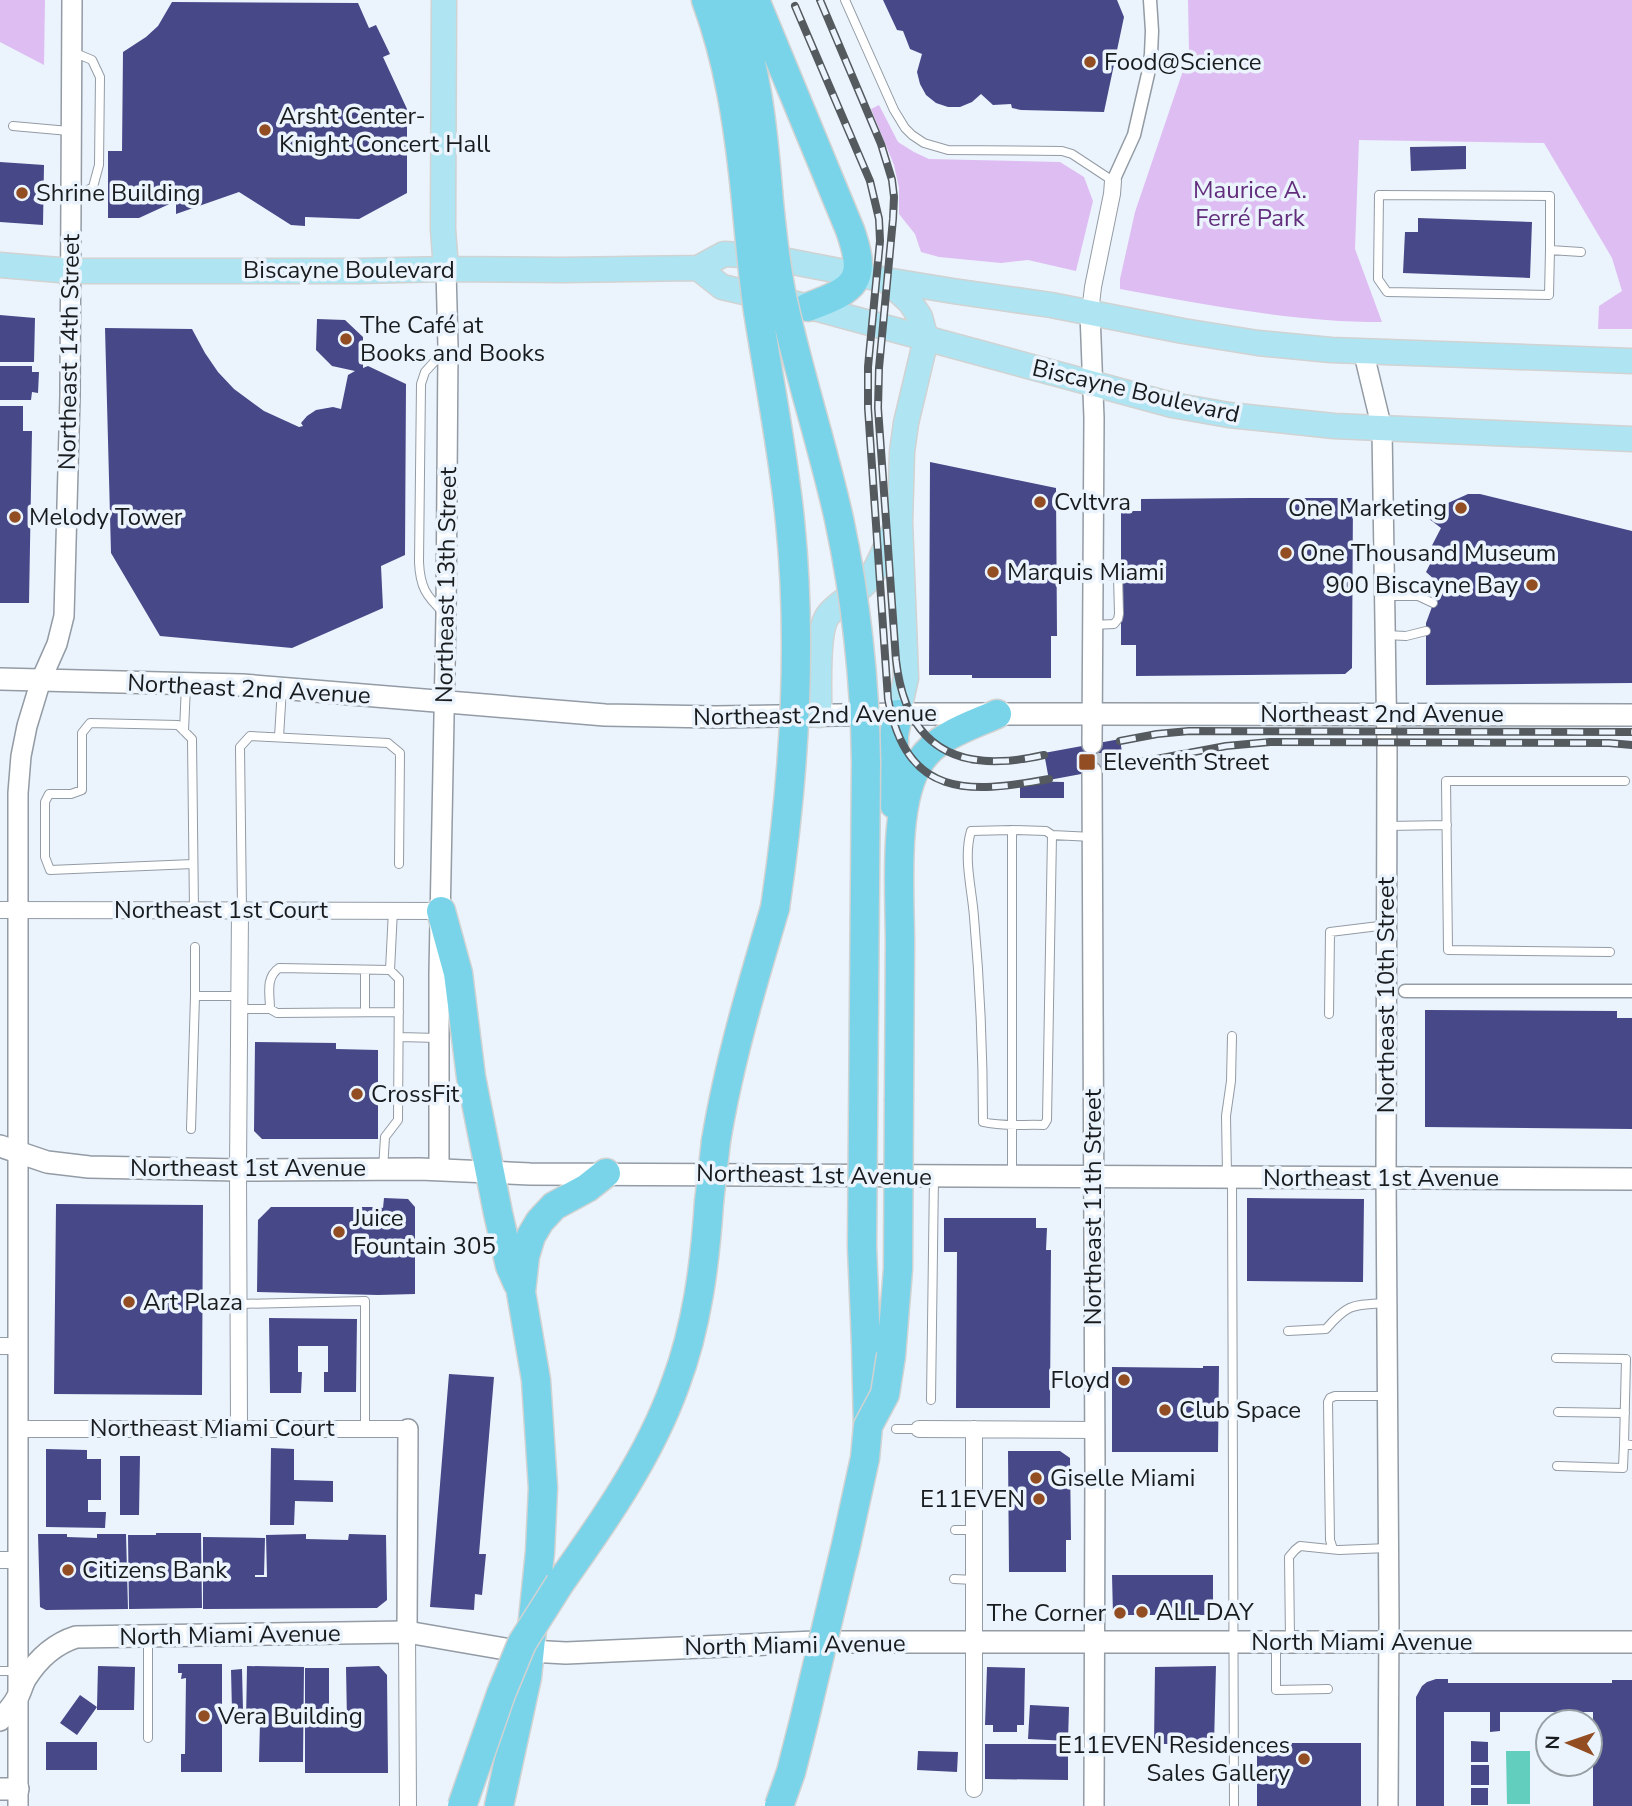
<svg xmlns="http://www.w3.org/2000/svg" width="1632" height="1806" viewBox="0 0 1632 1806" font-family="'Nunito Sans',sans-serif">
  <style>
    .green { fill: #debdf2 }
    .water { fill: #61cebe }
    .building { fill: #474888 }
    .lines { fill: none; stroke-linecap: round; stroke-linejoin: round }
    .tertiary-tunnel { stroke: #c1c9d1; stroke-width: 19; stroke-dasharray: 19 10; stroke-linecap: butt }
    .service-casing { stroke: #939ba4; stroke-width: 10 }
    .pedestrian-casing { stroke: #939ba4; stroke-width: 15 }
    .minor-casing { stroke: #939ba4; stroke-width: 18 }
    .tertiary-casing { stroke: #939ba4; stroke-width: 22 }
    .secondary-casing { stroke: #939ba4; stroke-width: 24 }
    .primary-casing { stroke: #d1d2d2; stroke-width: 27 }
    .motorway-casing { stroke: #d1d2d2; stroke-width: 31 }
    .service { stroke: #fff; stroke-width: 8 }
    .pedestrian { stroke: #fff; stroke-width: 12 }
    .minor { stroke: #fff; stroke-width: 16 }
    .tertiary { stroke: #fff; stroke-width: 19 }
    .secondary { stroke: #fff; stroke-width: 21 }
    .primary { stroke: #afe5f2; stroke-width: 24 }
    .motorway { stroke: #79d4ea; stroke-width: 28 }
    .rail-casing { stroke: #555a5f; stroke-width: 8 }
    .rail { stroke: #ebf4fd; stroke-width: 5; stroke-dasharray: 16; stroke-linecap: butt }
    .motorway-bridge-casing { stroke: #d1d2d2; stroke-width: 31; stroke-linecap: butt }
    .motorway-bridge { stroke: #79d4ea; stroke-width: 28 }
    .poi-dot { fill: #924d22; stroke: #ebf4fd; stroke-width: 2.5 }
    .labels { text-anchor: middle; stroke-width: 7; stroke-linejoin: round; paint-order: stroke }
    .poi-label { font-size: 24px; fill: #191c1f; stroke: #ebf4fd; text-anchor: start }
    .park-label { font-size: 24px; fill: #622e7c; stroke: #ebf4fd }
    .street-label { font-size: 24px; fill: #191c1f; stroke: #ebf4fd }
  </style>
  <rect width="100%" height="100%" fill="#ebf4fd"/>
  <!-- green -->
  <path class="green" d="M0 0H45L44 65 0 42Z
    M1188 0H1632V329H1598L1599 306 1622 291 1612 258 1544 143 1359 140 1355 249 1382 322C1294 322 1207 305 1120 289V279L1135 212 1189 53Z
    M879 105 898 142 914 152 929 159 1060 162 1084 177 1093 201 1076 271 1028 260 1001 263 939 257 921 252 915 234 899 214V188L894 165 871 109Z"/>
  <!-- water -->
  <path class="water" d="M1506 1751H1530V1804H1507Z"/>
  <!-- building -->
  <path class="building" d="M883 0H1117L1124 17 1104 112 1021 110 1012 108 1011 104 993 105 981 94 972 102 960 107H948L936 103 926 95 920 84 917 72 922 54 910 49 903 31 897 30Z
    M172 2 358 3 369 28 376 25 390 54 383 57 407 109V193L359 219 305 217V226L291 225 239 192 176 214V201L139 218H108V151H122L123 52 146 37 158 26Z
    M1466 146V169L1411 171 1410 147Z
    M0 162 44 165 43 225 0 222Z
    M1418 218 1532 222 1530 278 1403 273 1405 232H1418Z
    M0 315 35 318 34 362H0Z
    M317 319 345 320 363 337V368L368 366 406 384 405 555 381 566 383 608 292 648 160 636 111 553 105 328 192 329 205 353 218 372 234 389 264 411 299 427 303 426 301 423 307 416 316 410 333 407 341 409 348 375 355 371 332 366 316 350Z
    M0 366H32V372H39L38 393 32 392 31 400H0Z
    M0 406H23V431H32L29 603H0Z
    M930 462 1056 488 1057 636H1051V678H972V675H929Z
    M1468 494H1480L1632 531V683L1426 685V623L1436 596 1430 591 1435 580 1426 572 1431 562 1425 559 1441 528 1428 518 1448 503Z
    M1250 498H1353L1352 668 1345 674 1136 676V645H1121V511H1141V499Z
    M1120 739 1124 766 1049 780 1044 753Z
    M1020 781 1064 782V798H1020Z
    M1425 1010 1617 1011V1018H1632V1129L1425 1127Z
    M255 1042 336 1043V1049L378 1050V1139H262L254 1131Z
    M384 1198 408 1199 415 1207V1294L378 1295 257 1292 258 1220 271 1207H379L383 1208Z
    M1247 1198 1364 1199 1363 1282 1247 1281Z
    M56 1204 203 1205 202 1395 54 1394Z
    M944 1218H1036V1228H1047L1046 1250H1051L1050 1408H956L957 1252H944Z
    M269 1318 357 1319 356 1392H324V1372H328V1346H298V1372H302L301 1393H270Z
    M1203 1366H1219L1218 1452H1112V1367L1203 1368Z
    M449 1374 494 1377 479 1554H486L482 1595 475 1594 474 1610 430 1607Z
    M271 1448 294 1449V1480L333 1481V1502L295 1501 294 1525H270Z
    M46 1449 87 1450V1459H101V1500H88V1512H106L105 1528 46 1527Z
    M1008 1451H1060L1070 1458 1071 1540H1066V1572H1009Z
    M120 1456H140L139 1515H120Z
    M156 1533H201L202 1608 129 1609 128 1535H156Z
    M38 1534H67V1537L97 1538V1534H126L128 1609 46 1610 40 1607Z
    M306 1534V1539L348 1540 349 1534 386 1535 387 1600 377 1608 203 1609V1537L265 1538 264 1575H255V1577H267L266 1535Z
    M1112 1575H1213V1615H1113Z
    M178 1664H222V1772H181V1754H185L186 1678 181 1679 182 1673H178Z
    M98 1666 135 1667 134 1710H97V1707L77 1735 60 1723 80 1695 97 1707Z
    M247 1666 304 1667 303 1762H259L260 1722H246Z
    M379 1666 387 1675 388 1773H305V1721H347L346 1667Z
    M1216 1666 1214 1744H1154L1155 1667Z
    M987 1667 1025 1668 1024 1725H1017V1732H993V1725H985Z
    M305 1668H329V1709H305Z
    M242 1669 243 1710 232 1711 231 1670Z
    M1436 1679H1448V1683H1612V1680H1632V1806H1593V1712H1500V1731L1490 1732V1712H1444V1806H1416V1697L1422 1686 1427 1682Z
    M1030 1705 1069 1707 1068 1741 1028 1739Z
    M1471 1741 1488 1742V1762H1471Z
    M46 1742H97V1770H46Z
    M1257 1743H1361V1806H1257Z
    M985 1744H1068V1780L985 1779Z
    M918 1751 958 1752 957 1772 917 1770Z
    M1471 1765H1489V1785H1471Z
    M1471 1788H1488V1805H1471Z"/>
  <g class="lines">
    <!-- tertiary-tunnel -->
    <path class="tertiary-tunnel" d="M1092 772V744"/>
    <!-- service casing -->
    <g class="service-casing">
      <path id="service" d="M845 0 894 110 905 128 912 135 924 143 948 150 1062 151 1072 154 1113 181
        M73 52 92 60 100 77 99 165 93 187 73 199
        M13 126 69 131
        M1550 250V196L1379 195 1378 279 1387 292 1549 295 1550 250 1581 252
        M1385 596H1418L1433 603
        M444 613C426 596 420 587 419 562L421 384 425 372 444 351
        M1093 625 1114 624 1118 619 1119 614 1118 576 1095 574
        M1385 635 1406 636 1426 631
        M184 731 186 685
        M279 737 282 688
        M1387 826 1447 825
        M1012 830 971 831C963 858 972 889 974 917 980 985 983 1053 983 1122 1002 1127 1025 1124 1044 1125L1047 1120 1052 835 1046 831 1012 830V1176
        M1052 835 1093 837
        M193 864 50 870 45 857V802L49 794H71L82 790V733L90 723 178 725 192 739 194 910
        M242 910 240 747 250 736 388 743 400 753 399 864
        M195 947V996
        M1610 952 1448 950 1446 781H1625
        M365 970V1012
        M390 970 393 910
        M239 1009H270
        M1329 1014 1330 932 1387 925
        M399 1037 438 1038
        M191 1129 195 996H239
        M383 1169 385 1137 398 1120 399 979 390 970 279 968C265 978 270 994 270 1009L277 1013 399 1012
        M1227 1174 1226 1116 1231 1081 1232 1036
        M1232 1179 1234 1806
        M239 1304 365 1301V1428
        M1288 1331 1326 1329C1348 1303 1353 1305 1386 1303
        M1556 1358 1626 1359 1624 1444
        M931 1400 934 1176
        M1558 1412 1625 1413
        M896 1429H919
        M1557 1466 1623 1468 1624 1444 1632 1445
        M955 1530H974
        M1333 1549 1330 1540 1328 1402 1330 1398 1335 1396H1387
        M954 1579 974 1580
        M1290 1639 1289 1557 1295 1550 1300 1546 1339 1550 1388 1548
        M1276 1642V1690L1328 1689
        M0 1671H17
        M148 1738V1636"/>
    </g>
    <!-- pedestrian casing -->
    <g class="pedestrian-casing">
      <path id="pedestrian" d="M1113 181 1134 135 1148 74 1151 54 1152 31 1150 0
        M1405 991H1632"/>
    </g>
    <!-- minor casing -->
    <g class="minor-casing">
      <path id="minor" d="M1090 313 1093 287 1112 194 1113 181
        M0 910 441 911
        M0 1346H17
        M239 1428 238 1170 240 910
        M17 1429H408
        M919 1429 1095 1430
        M0 1560H17
        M407 1632 408 1806
        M974 1789V1429"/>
    </g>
    <!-- tertiary casing -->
    <g class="tertiary-casing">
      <path id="tertiary" d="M1090 313 1094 418 1092 744
        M1363 350 1382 429 1387 751 1386 1178 1389 1621 1388 1806
        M1092 772 1095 1470 1094 1806
        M439 1170V973L446 615 448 347 446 269
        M407 1632 408 1429
        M18 1806V793L21 756 27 726 41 680 57 644 64 616 70 396 72 0"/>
    </g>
    <!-- secondary casing -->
    <g class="secondary-casing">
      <path id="secondary" d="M0 679 242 685 605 715 716 717 898 714H1092L1632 715
        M0 1146 47 1162 89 1167 238 1170 420 1169 530 1174 1632 1179
        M0 1720C6 1713 13 1706 17 1698 21 1692 22 1684 26 1678 38 1659 54 1644 76 1637L407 1632 511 1650 566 1653 815 1642H1632
        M0 1789H18"/>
    </g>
    <!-- primary casing -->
    <g class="primary-casing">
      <path id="primary" d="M444 0 443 229 446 269
        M0 265 71 271H359L446 269 563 270 698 268 724 254 762 256 886 280 953 291 1051 305 1183 331 1258 343 1331 350 1632 361
        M698 268 722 287 818 309 1172 405 1229 415 1334 426 1632 439
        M886 280 910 302 920 317 926 339 906 423 902 452 900 522 906 678 898 714
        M819 715C820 692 815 630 829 614 841 600 860 592 870 578 882 561 886 541 898 525"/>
    </g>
    <!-- motorway casing -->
    <g class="motorway-casing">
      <path id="motorway" d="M706 0C729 62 738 124 745 190
        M732 0C756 61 763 127 768 191
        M755 0 850 230C868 281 856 289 808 307
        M894 804V735L898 714
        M441 911 458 973 471 1077 498 1213 510 1266 518 1284
        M899 1098C899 1046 900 994 900 943 900 894 892 800 921 760 939 735 970 726 997 714
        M716 1141C729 1062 752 985 775 908
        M866 1343 868 1426
        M560 1583C604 1521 649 1457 675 1385 697 1327 705 1264 709 1202
        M499 1806 527 1677 540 1552 543 1488 536 1380 521 1292 525 1256 531 1236 540 1221 554 1206 587 1188 606 1173"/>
    </g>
    <!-- service -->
    <use href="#service" class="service"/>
    <!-- pedestrian -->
    <use href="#pedestrian" class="pedestrian"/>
    <!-- minor -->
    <use href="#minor" class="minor"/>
    <!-- tertiary -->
    <use href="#tertiary" class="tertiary"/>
    <!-- secondary -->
    <use href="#secondary" class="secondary"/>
    <!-- primary -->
    <use href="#primary" class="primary"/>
    <!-- motorway -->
    <use href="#motorway" class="motorway"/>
    <!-- rail casing -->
    <g class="rail-casing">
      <path id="rail" d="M820 0 881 144 892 180 894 197 893 219 879 368 878 408 896 660C903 723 933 764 1001 761 1015 761 1030 758 1044 755
        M795 6 870 181 879 219 880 241 868 367V408L888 699C907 798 967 794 1049 779
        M1120 741 1157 734 1189 731 1632 732
        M1124 765 1226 746 1270 742 1609 743 1632 745"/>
    </g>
    <!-- rail -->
    <use href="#rail" class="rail"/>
    <!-- motorway-bridge casing -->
    <g class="motorway-bridge-casing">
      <path id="motorway-bridge" d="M745 190C749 230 752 271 758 311 769 381 783 451 790 521 803 649 794 781 775 908
        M768 191C771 225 775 259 781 292 797 368 822 443 839 519 856 599 865 680 866 762L862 1247 866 1343
        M709 1202 716 1141
        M462 1806 501 1694 522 1643 560 1583
        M779 1806 791 1772 804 1721 846 1545 865 1458 868 1426 885 1394 891 1356 898 1269 899 1098"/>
    </g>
    <!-- motorway-bridge -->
    <use href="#motorway-bridge" class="motorway-bridge"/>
  </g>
  <!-- markers -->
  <g class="poi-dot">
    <circle cx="1090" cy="62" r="7"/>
    <circle cx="265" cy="130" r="7"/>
    <circle cx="22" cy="193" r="7"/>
    <circle cx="346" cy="339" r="7"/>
    <circle cx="1040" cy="502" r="7"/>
    <circle cx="1461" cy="508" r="7"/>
    <circle cx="15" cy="517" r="7"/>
    <circle cx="1286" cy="553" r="7"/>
    <circle cx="993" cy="572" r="7"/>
    <circle cx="1532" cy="585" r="7"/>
    <rect x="1078" y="753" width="18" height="18" rx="3.5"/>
    <circle cx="357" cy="1094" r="7"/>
    <circle cx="339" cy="1232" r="7"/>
    <circle cx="129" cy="1302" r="7"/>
    <circle cx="1124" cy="1380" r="7"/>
    <circle cx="1165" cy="1410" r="7"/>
    <circle cx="1036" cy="1478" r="7"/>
    <circle cx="1039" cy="1499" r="7"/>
    <circle cx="68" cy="1570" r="7"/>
    <circle cx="1142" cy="1612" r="7"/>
    <circle cx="1120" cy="1613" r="7"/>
    <circle cx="204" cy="1716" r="7"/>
    <circle cx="1304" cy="1759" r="7"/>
  </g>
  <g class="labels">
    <!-- poi labels -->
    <g class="poi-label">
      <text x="1104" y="70">Food@Science</text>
      <text x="279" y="124">Arsht Center-<tspan x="279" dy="28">Knight Concert Hall</tspan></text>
      <text x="36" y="201">Shrine Building</text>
      <text x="360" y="333">The Café at<tspan x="360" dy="28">Books and Books</tspan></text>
      <text x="1054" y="510">Cvltvra</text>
      <text x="1447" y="516" text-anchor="end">One Marketing</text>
      <text x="29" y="525">Melody Tower</text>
      <text x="1300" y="561">One Thousand Museum</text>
      <text x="1007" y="580">Marquis Miami</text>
      <text x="1518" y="593" text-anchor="end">900 Biscayne Bay</text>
      <text x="1103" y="770">Eleventh Street</text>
      <text x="371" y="1102">CrossFit</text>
      <text x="353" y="1226">Juice<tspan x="353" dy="28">Fountain 305</tspan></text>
      <text x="143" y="1310">Art Plaza</text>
      <text x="1110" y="1388" text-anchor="end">Floyd</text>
      <text x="1179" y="1418">Club Space</text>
      <text x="1050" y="1486">Giselle Miami</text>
      <text x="1025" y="1507" text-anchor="end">E11EVEN</text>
      <text x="82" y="1578">Citizens Bank</text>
      <text x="1156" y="1620">ALL DAY</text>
      <text x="1106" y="1621" text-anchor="end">The Corner</text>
      <text x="218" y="1724">Vera Building</text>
      <text x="1290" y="1753" text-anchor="end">E11EVEN Residences<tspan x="1290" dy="28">Sales Gallery</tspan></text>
    </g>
    <!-- park labels -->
    <g class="park-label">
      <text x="1250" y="198">Maurice A.<tspan x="1250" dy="28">Ferré Park</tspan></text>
    </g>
    <!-- street labels -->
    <g class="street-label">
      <text x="349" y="278">Biscayne Boulevard</text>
      <text transform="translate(69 352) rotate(-89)" y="8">Northeast 14th Street</text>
      <text transform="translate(1136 391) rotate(13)" y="8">Biscayne Boulevard</text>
      <text transform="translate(446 585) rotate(-89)" y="8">Northeast 13th Street</text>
      <text transform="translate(249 689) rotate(3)" y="8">Northeast 2nd Avenue</text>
      <text x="1382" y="722">Northeast 2nd Avenue</text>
      <text transform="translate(815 715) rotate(-1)" y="8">Northeast 2nd Avenue</text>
      <text x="221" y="918">Northeast 1st Court</text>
      <text transform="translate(1386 995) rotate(-90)" y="8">Northeast 10th Street</text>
      <text x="248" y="1176">Northeast 1st Avenue</text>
      <text transform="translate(814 1175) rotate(1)" y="8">Northeast 1st Avenue</text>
      <text x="1381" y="1186">Northeast 1st Avenue</text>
      <text transform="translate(1093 1207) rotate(-90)" y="8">Northeast 11th Street</text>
      <text x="212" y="1436">Northeast Miami Court</text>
      <text transform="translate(230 1635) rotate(-1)" y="8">North Miami Avenue</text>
      <text x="1362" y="1650">North Miami Avenue</text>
      <text transform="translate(795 1645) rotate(-1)" y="8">North Miami Avenue</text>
    </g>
  </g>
  <!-- north arrow -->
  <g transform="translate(1569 1743) rotate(272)"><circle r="33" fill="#ebf4fd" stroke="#979ea4" stroke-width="2"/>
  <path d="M0-5L12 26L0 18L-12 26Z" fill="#924d22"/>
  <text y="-10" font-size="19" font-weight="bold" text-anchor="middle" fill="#191c1f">N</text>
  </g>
</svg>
